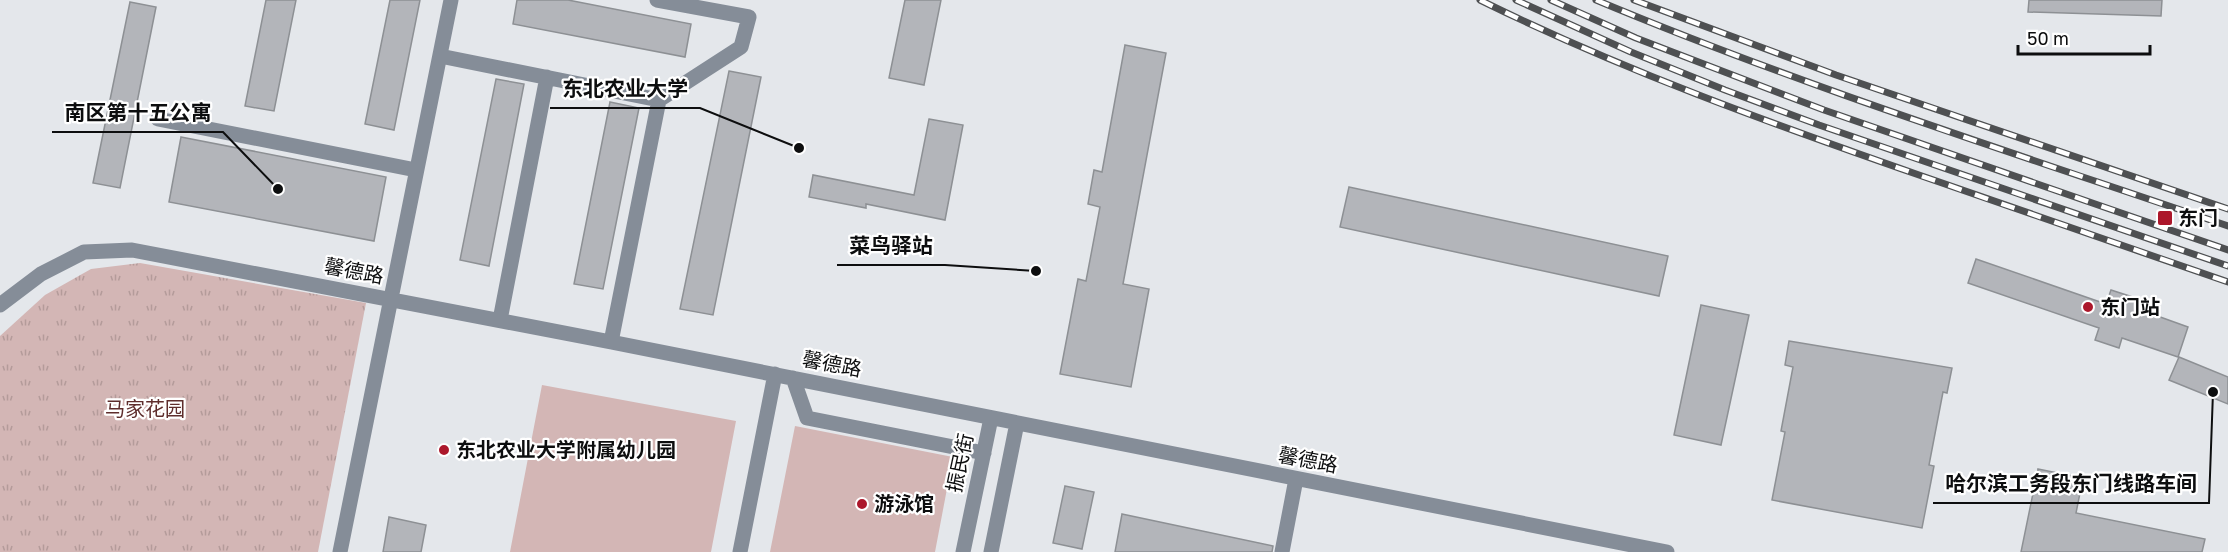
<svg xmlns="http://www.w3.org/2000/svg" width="2228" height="552" viewBox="0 0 2228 552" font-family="'Golos Text','Noto Sans SC',sans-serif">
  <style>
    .grass { fill: url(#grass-tufts) }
    .pitch { fill: #d3b6b5 }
    .building { fill: #b3b5ba; stroke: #8d9094; stroke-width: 1.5 }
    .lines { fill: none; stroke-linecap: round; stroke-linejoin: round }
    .minor { stroke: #858d98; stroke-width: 15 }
    .rail-casing { stroke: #4e5052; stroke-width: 7 }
    .rail { stroke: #fff; stroke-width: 4.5; stroke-dasharray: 14; stroke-linecap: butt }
    .poi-dot { fill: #ac172b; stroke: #fff; stroke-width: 2 }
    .labels { text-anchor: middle; stroke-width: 4.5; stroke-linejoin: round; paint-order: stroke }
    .poi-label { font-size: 20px; font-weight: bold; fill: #0d0e0f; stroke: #fff; text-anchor: start }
    .street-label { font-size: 20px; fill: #0d0e0f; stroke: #fff }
    .park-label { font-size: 20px; fill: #5e2d2c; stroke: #fff }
    .leader { fill: none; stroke: #0d0e0f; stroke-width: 2 }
    .callout-dot { fill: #0d0e0f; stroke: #fff; stroke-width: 2 }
    .callout-label { font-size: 21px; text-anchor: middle; font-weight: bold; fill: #0d0e0f; stroke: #fff; stroke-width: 4.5; stroke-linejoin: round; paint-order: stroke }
  </style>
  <defs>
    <pattern id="grass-tufts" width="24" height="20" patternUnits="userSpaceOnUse" patternTransform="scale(1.5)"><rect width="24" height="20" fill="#d3b6b5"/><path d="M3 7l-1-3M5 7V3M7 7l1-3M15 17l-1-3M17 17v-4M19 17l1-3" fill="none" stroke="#b49b9a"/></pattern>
  </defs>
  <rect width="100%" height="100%" fill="#e4e7eb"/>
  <!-- grass -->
  <path class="grass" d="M140 263 366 303 318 552H0V336L45 295 91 269Z"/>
  <!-- pitch -->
  <path class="pitch" d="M542 385 736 421 711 552H510Z
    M795 426 953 457 935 552H770Z"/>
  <!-- building -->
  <path class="building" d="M266 0H296L274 111 245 106Z
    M390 0H420L394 130 365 124Z
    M517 0H568L691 24 685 57 513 24Z
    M905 0H941L924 85 889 78Z
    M2029 0H2162L2161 16 2028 12Z
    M130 2 156 7 120 188 93 183Z
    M1125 45 1166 53 1123 284 1149 289 1131 387 1060 374 1078 279 1086 281 1100 207 1088 204 1094 170 1102 172Z
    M729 71 761 77 713 315 680 309Z
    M496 79 524 84 489 266 460 260Z
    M610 102 639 108 603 289 574 284Z
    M929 119 963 125 945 220 866 204V208L809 197 813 175 914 195Z
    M181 137 386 177 374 241 169 202Z
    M1349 187 1668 256 1659 296 1340 227Z
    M1976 259 2106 304 2111 290 2142 300 2138 309 2188 327 2178 357 2122 338 2119 348 2095 340 2099 328 1968 283Z
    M1701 305 1749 315 1721 445 1674 435Z
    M1789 341 1952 368 1947 393 1943 392 1929 465 1934 466 1922 528 1772 500 1785 432 1781 431 1793 367 1785 365Z
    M2179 357 2228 377V404L2169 380Z
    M2038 469 2083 478 2076 513 2205 539 2202 552H2021Z
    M1065 486 1094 492 1082 549 1053 543Z
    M1122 514 1273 546 1272 552H1115Z
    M389 517 426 525 421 552H383Z"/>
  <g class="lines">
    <!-- minor -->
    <path class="minor" d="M440 56 659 100 741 47 749 17 657 0
      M158 119 416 170
      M0 305 41 274 84 252 132 250 611 342 1667 552
      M500 320 547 77
      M611 342 659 100
      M793 378 807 418 984 453
      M340 552 451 0
      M740 552 775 374
      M963 552 991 418
      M991 552 1017 423
      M1282 552 1296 479"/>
    <!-- rail casing -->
    <g class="rail-casing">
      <path id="rail" d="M1480 0C1622 70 1770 123 1919 175 2022 211 2125 246 2228 282
        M1516 0 1631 52 1725 90 1819 125 2228 266
        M1551 0 1636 38 1824 110 2228 250
        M1596 0C1802 86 2017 154 2228 226
        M1634 0 1836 75 2228 209"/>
    </g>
    <!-- rail -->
    <use href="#rail" class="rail"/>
  </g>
  <!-- markers -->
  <g class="poi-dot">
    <rect x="2157" y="210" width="16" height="16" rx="3"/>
    <circle cx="2088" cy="307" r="6"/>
    <circle cx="444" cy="450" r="6"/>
    <circle cx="862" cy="504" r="6"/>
  </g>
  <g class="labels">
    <!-- poi labels -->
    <g class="poi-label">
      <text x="2178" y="225">东门</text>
      <text x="2100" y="314">东门站</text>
      <text x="456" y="457">东北农业大学附属幼儿园</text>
      <text x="874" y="511">游泳馆</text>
    </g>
    <!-- street labels -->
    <g class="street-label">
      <text transform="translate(354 271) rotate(11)" y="7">馨德路</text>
      <text transform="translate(832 364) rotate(11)" y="7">馨德路</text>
      <text transform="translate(1308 460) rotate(11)" y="7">馨德路</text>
      <text transform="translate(960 463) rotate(-78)" y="7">振民街</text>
    </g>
    <!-- park labels -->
    <g class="park-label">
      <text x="145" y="416">马家花园</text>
    </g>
  </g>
  <!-- callouts -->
  <path class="leader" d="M799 148L700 108H550M278 189L223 132H52M1036 271L945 265H837M2213 392L2209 503H1933"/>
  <g class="callout-dot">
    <circle cx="799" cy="148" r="6"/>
    <circle cx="278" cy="189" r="6"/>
    <circle cx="1036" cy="271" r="6"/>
    <circle cx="2213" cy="392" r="6"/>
  </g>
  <g class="callout-label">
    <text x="625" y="96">东北农业大学</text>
    <text x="138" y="120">南区第十五公寓</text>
    <text x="891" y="253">菜鸟驿站</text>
    <text x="2071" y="491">哈尔滨工务段东门线路车间</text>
  </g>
  <!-- scale -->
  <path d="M2018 45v9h132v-9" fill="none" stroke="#0d0e0f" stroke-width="3"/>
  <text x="2027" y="45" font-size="18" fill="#0d0e0f" stroke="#ffffff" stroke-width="4.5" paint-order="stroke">50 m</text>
</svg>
